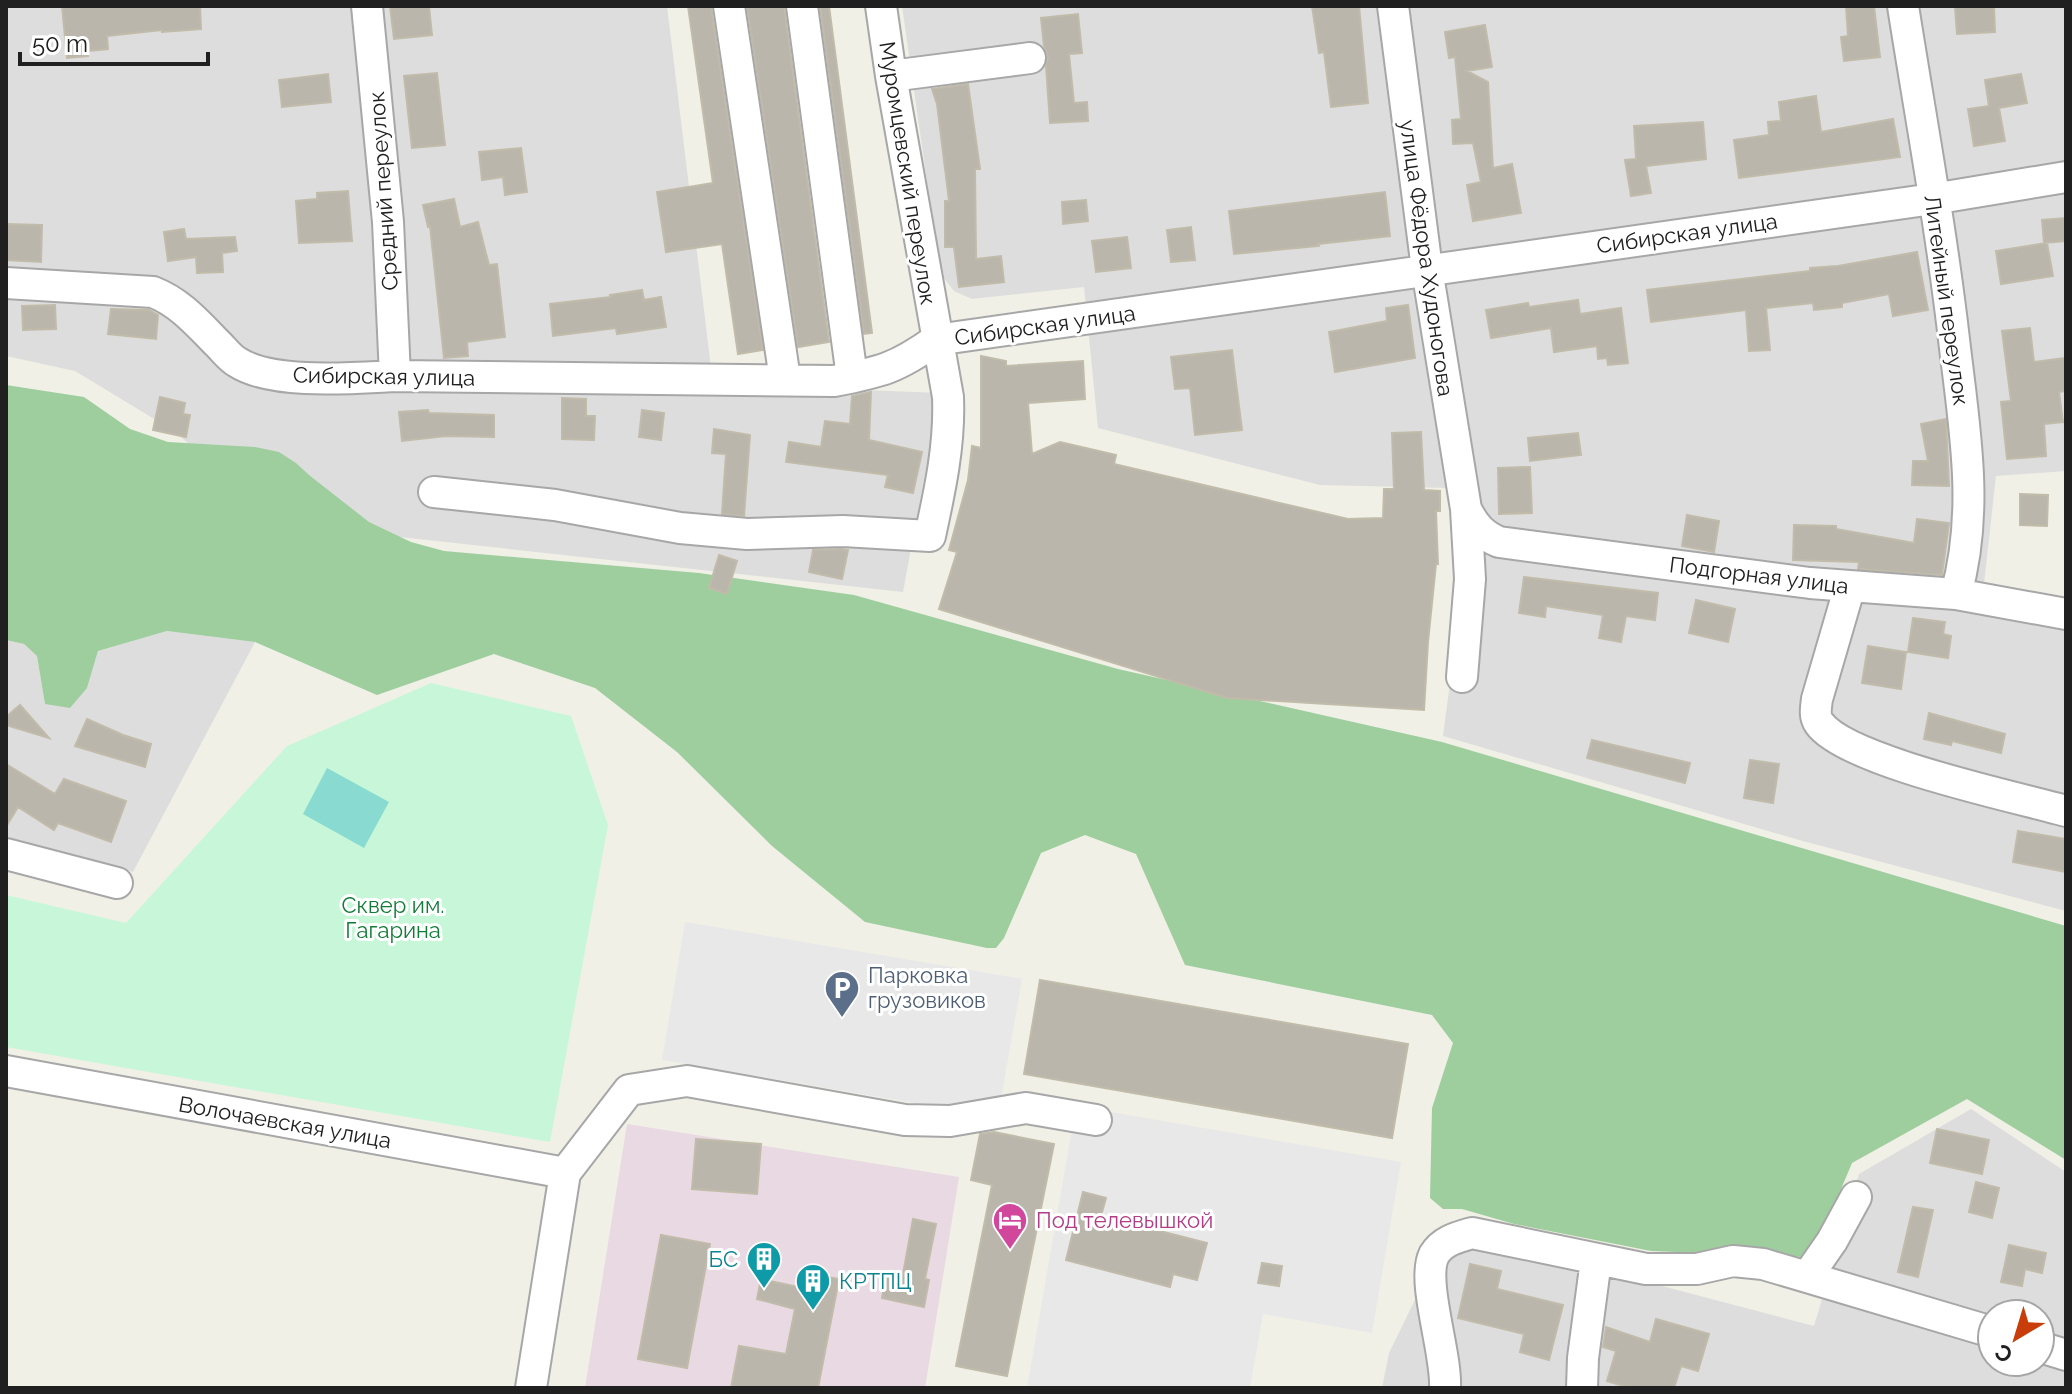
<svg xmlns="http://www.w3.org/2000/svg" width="2072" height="1394" viewBox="0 0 2072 1394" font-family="Raleway,sans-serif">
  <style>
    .residential { fill: #dedddd; fill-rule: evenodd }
    .industrial { fill: #e9d9e2 }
    .forest { fill: #9ece9e }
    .park { fill: #c7f7d8 }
    .pitch { fill: #89dbd2 }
    .parking { fill: #e8e8e8 }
    .building { fill: #bab6ac; stroke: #c1bbaa; stroke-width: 2 }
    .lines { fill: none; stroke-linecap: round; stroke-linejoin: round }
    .minor-casing { stroke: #a7a7a7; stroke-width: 34 }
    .minor { stroke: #fff; stroke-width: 30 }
    .labels { text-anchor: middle; stroke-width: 6; stroke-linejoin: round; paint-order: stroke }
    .street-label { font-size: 22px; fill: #202020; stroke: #fff }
    .park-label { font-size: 22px; fill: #117c37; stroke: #fff }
    .service-label { font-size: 22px; fill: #4e5e75; stroke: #fff; text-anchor: start }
    .hotel-label { font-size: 22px; fill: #b23c85; stroke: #fff; text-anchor: start }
    .culture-label { font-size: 22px; fill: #0d838f; stroke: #fff; text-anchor: end }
  </style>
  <rect width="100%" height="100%" fill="#f0f0e7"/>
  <!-- residential -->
  <path class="residential" d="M6 6H667L713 384 940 393 903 592 280 524 174 431 75 371 6 356Z
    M902 6H2066V471L1996 476 1982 602 2066 618V911L1799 840 1443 736 1466 562 1454 510 1446 488 1320 485 1098 428 1084 287 972 299 954 291 940 273Z
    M167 631 255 642 133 872 6 837V640L24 644 37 656 45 704 87 688 98 651Z
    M1971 1109 2066 1172V1388H1382L1389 1353 1449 1230 1814 1326 1859 1174ZM1992 1314H2040V1362H1992Z"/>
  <!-- industrial -->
  <path class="industrial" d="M627 1124 959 1177 925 1388H585Z"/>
  <!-- forest -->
  <path class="forest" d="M6 385 84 397 130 429 168 442 255 447 279 452 296 463 309 475 369 522 411 542 444 551 699 573 854 595 1118 669 1442 742 2066 926V1160L1967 1099 1852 1163 1820 1239 1802 1257 1651 1251 1514 1224 1462 1209H1443L1430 1198 1432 1108 1453 1043 1432 1015 1185 965 1136 854 1085 835 1041 853 1004 938 996 948H987L865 922 772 846 677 752 595 688 494 654 377 695 255 642 167 631 98 651 87 688 70 708 45 704 37 656 24 644 6 640Z"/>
  <!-- park -->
  <path class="park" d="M431 683 571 716 608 825 550 1142 6 1047V895L126 923 287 746Z"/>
  <!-- pitch -->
  <path class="pitch" d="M327 768 389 802 364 848 303 814Z"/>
  <!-- parking -->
  <path class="parking" d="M685 922 1022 979 998 1117 662 1060Z
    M1076 1106 1401 1162 1372 1333 1263 1314 1250 1388H1027Z"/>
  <!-- building -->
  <path class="building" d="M62 6H200L201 29 162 32V30L107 36 108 49 88 51V56L67 58Z
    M390 6H429L432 35 394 39Z
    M688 6H711L763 350 738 354 722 244 666 252 657 192 713 183Z
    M747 6H784L829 342 798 347Z
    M820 6H829L872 333 864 334Z
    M1312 6H1359L1368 103 1331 107 1324 52 1319 53Z
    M1846 6H1874L1880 57 1844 61 1841 37 1848 36Z
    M1994 6 1995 32 1957 34 1955 7Z
    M1078 14 1082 53 1069 54 1074 103 1087 102 1088 121 1050 123 1046 66 1048 56 1044 46 1041 18Z
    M1485 25 1492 67 1467 71 1488 82 1493 168 1512 164 1521 213 1473 221 1467 185 1481 182 1473 143 1453 144 1452 120 1461 119 1455 57 1449 58 1445 32Z
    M437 73 445 145 412 148 404 76Z
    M328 74 331 102 282 107 279 80Z
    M2021 74 2027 103 1999 108 2005 141 1974 146 1968 109 1989 106 1985 80Z
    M968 84 980 169H975L976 259 1001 256 1004 282 959 287 954 247H945V201H949L937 104 932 89Z
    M1816 96 1821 132 1893 119 1900 157 1739 178 1734 140 1769 135 1768 122 1781 121 1779 102Z
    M1703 122 1706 159 1646 166 1651 193 1631 196 1625 160 1636 159 1634 126Z
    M521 148 527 192 505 195 503 177 482 180 479 152Z
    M348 191 352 241 299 243 296 201 317 199V193Z
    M1385 192 1390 236 1318 244 1319 246 1234 254 1229 211Z
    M454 199 460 227 478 222 489 265 497 264 505 337 467 342 468 356 444 358 430 226 428 227 423 205Z
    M1086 200 1088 221 1063 224 1062 202Z
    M2066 218V241L2044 243 2042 220Z
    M6 224 42 225 41 262 6 260Z
    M1191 227 1195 260 1171 262 1167 230Z
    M184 229 186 239 235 237 237 251 222 253 223 272 197 273 196 257 168 261 164 232Z
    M1127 237 1131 268 1096 272 1092 241Z
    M2047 243 2053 276 2001 284 1996 251Z
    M1917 252 1928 310 1893 316 1889 294 1842 303V307L1814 310 1813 303 1766 308 1770 350 1749 351 1746 310 1651 322 1647 290 1810 271V268L1838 266Z
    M642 290 644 300 661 297 666 327 617 334 616 328 553 336 550 304 611 297 610 295Z
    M1578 300 1580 314 1621 308 1628 363 1608 365 1607 358 1598 359 1597 346 1554 352 1551 328 1491 338 1486 310 1528 303 1529 307Z
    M55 305 56 329 23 330 22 306Z
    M1408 305 1415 358 1335 372 1329 332 1387 321 1386 308Z
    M111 309 149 310 158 315 156 339 108 334Z
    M2030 328 2034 362 2066 358V391L2059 392 2063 422 2044 424 2046 456 2007 459 2001 402 2011 401 2002 331Z
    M1232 350 1242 430 1195 435 1190 388 1175 389 1171 357Z
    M981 356 1006 361V366L1083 361 1085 399 1028 403 1032 454 1060 442 1116 455 1114 464 1348 519 1383 518 1384 489H1394L1392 433 1421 432 1424 490 1440 491V511H1436L1438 564H1436L1428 642 1424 710 1227 698 939 609 957 552 949 550 968 480 972 446 981 448Z
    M871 392 869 440 922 452 913 493 885 487 888 475 786 462 789 442 821 447 825 421 850 424 852 396Z
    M160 397 185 403 183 414 190 415 186 437 153 430Z
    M562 398 586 399V416H595L594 440 562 439Z
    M428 410 429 413 494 415V437L446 436 402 441 399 412Z
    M642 410 664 413 661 440 639 437Z
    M1946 419 1949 486 1912 485 1913 461H1928L1921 424Z
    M714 429 750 435 744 516 722 514 726 454 712 453Z
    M1578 433 1581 455 1530 461 1528 438Z
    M1530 467 1532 513 1499 514 1498 468Z
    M2020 494 2048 495 2047 526 2020 525Z
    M1687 515 1719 521 1714 552 1682 546Z
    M1917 519 1949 523 1942 575 1858 569 1859 562 1793 560 1794 525 1836 526V529L1914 543Z
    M841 549 848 550 842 579 809 572 813 550Z
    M719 555 737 561 727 594 709 588Z
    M1524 577 1658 593 1655 620 1626 616 1621 642 1599 638 1603 615 1546 606 1545 617 1519 613Z
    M1696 600 1735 609 1728 642 1689 633Z
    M1913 618 1945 622 1943 634 1951 636 1948 658 1908 652Z
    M1868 646 1906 652 1901 689 1862 683Z
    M20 705 49 738 6 725V717Z
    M1929 713 2005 734 2001 753 1952 741 1951 745 1924 739Z
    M87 719 123 735 151 744 145 767 75 746Z
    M1592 740 1690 763 1685 783 1587 758Z
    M1750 760 1779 764 1773 803 1744 798Z
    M6 764 55 794 64 779 126 801 111 842 58 823 54 830 18 807 6 827Z
    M2018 831 2066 839V872L2013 862Z
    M1040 980 1408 1044 1392 1138 1024 1074Z
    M1937 1129 1989 1140 1982 1174 1930 1163Z
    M994 1132 1054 1144 1007 1376 956 1366 992 1185 971 1180 980 1134Z
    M696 1139 761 1144 757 1194 692 1189Z
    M1976 1182 1999 1188 1992 1218 1969 1212Z
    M1083 1192 1106 1198 1101 1216 1207 1243 1197 1280 1173 1274 1170 1287 1066 1260Z
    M1913 1207 1933 1210 1918 1277 1898 1272Z
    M913 1219 936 1224 925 1279 929 1280 924 1307 882 1298 887 1271 903 1274Z
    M661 1235 710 1244 687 1368 638 1359Z
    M2009 1245 2046 1253 2042 1273 2025 1269 2022 1286 2001 1282Z
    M1262 1263 1282 1266 1279 1286 1258 1283Z
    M1470 1264 1501 1271 1497 1289 1563 1305 1549 1360 1520 1352 1524 1334 1458 1318Z
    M801 1272 839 1279 818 1388H731L739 1346 786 1354 795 1309 757 1299 761 1279 798 1287Z
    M1656 1319 1709 1334 1698 1371 1681 1366 1674 1388H1630L1607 1381 1616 1351 1603 1347 1606 1327 1650 1342Z"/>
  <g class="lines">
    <!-- minor casing -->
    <g class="minor-casing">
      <path id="minor" d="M367 6 388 222 395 376
        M729 6 785 379
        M802 6 852 377
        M1393 6 1427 269 1466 509 1470 579 1462 677
        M1903 6C1921 120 1942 233 1955 348 1965 431 1979 512 1956 594
        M891 76 1030 58
        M6 283 153 292C181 303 198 324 219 345 225 351 230 358 237 362 272 385 353 378 395 376L834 381C881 372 897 368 936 340L1933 199 2066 177
        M434 492 555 505 680 528 747 534 843 531 930 536C940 490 950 444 948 397L891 76 881 6
        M1466 509C1474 525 1482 535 1499 542L1810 583 1956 594 2066 614
        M1850 586 1817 699C1816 707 1814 716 1819 723 1845 761 2016 797 2066 811
        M6 854 117 883
        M6 1071 565 1173
        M1807 1277 1832 1241 1856 1197
        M2040 1347 2066 1355
        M531 1388 565 1173 629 1090 687 1081 905 1120 950 1121 1026 1108 1096 1120
        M1445 1388C1447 1353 1421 1281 1434 1255 1442 1241 1458 1237 1472 1233L1646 1269H1697L1733 1261 1763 1264 1992 1332
        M1582 1388 1583 1358 1596 1260"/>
    </g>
    <!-- minor -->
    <use href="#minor" class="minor"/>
  </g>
  <!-- icons -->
  <defs>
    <g id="parking-pin" transform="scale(1.8)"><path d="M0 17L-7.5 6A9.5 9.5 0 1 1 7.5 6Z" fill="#5c6f8a" stroke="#fff"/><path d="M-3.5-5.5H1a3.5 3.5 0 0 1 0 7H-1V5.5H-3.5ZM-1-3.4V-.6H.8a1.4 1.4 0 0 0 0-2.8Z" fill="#fff"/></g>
    <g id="hotel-pin" transform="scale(1.8)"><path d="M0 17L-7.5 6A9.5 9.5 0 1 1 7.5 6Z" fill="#d1479c" stroke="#fff"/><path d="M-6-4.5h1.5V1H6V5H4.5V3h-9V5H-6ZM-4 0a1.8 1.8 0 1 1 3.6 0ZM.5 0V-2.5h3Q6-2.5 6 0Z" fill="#fff"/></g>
    <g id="building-pin" transform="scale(1.8)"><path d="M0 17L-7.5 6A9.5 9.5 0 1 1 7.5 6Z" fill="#0f9aa8" stroke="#fff"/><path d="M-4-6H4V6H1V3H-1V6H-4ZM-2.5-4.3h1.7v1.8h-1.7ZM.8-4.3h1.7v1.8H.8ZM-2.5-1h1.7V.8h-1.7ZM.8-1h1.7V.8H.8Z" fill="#fff"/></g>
  </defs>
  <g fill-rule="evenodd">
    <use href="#parking-pin" x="842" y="988"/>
    <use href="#hotel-pin" x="1010" y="1220"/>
    <use href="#building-pin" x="764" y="1259"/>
    <use href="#building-pin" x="813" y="1281"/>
  </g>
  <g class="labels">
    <!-- street labels -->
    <g class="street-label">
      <text transform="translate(908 173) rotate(81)" y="8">Муромцевский переулок</text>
      <text transform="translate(383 191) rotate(-94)" y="8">Средний переулок</text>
      <text transform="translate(1687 233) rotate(-8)" y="8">Сибирская улица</text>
      <text transform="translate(1427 258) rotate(82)" y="8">улица Фёдора Худоногова</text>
      <text transform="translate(1947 300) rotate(82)" y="8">Литейный переулок</text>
      <text transform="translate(1045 325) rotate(-8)" y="8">Сибирская улица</text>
      <text transform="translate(384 376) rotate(1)" y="8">Сибирская улица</text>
      <text transform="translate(1759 575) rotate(7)" y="8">Подгорная улица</text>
      <text transform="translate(285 1122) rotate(10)" y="8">Волочаевская улица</text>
    </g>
    <!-- park labels -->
    <g class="park-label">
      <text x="393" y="913">Сквер им.<tspan x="393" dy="25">Гагарина</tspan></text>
    </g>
    <!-- service labels -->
    <g class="service-label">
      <text x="868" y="983">Парковка<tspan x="868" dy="25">грузовиков</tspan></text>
    </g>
    <!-- hotel labels -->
    <g class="hotel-label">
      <text x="1036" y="1228">Под телевышкой</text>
    </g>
    <!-- culture labels -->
    <g class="culture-label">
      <text x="738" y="1267">БС</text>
      <text x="839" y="1289" text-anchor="start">КРТПЦ</text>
    </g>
  </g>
  <!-- border -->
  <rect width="2072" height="1394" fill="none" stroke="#202020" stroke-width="16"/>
  <!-- north arrow -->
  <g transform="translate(2016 1338) rotate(218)"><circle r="38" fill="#ffffff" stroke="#a6a6a6" stroke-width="2"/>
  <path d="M0-6L14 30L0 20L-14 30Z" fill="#c83d09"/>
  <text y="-12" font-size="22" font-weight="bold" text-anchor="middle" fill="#202020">С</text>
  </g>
  <!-- scale -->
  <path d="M20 52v12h188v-12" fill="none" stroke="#202020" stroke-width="4"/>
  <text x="32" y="52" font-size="24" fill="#202020" stroke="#ffffff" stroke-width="6" paint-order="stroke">50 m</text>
</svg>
